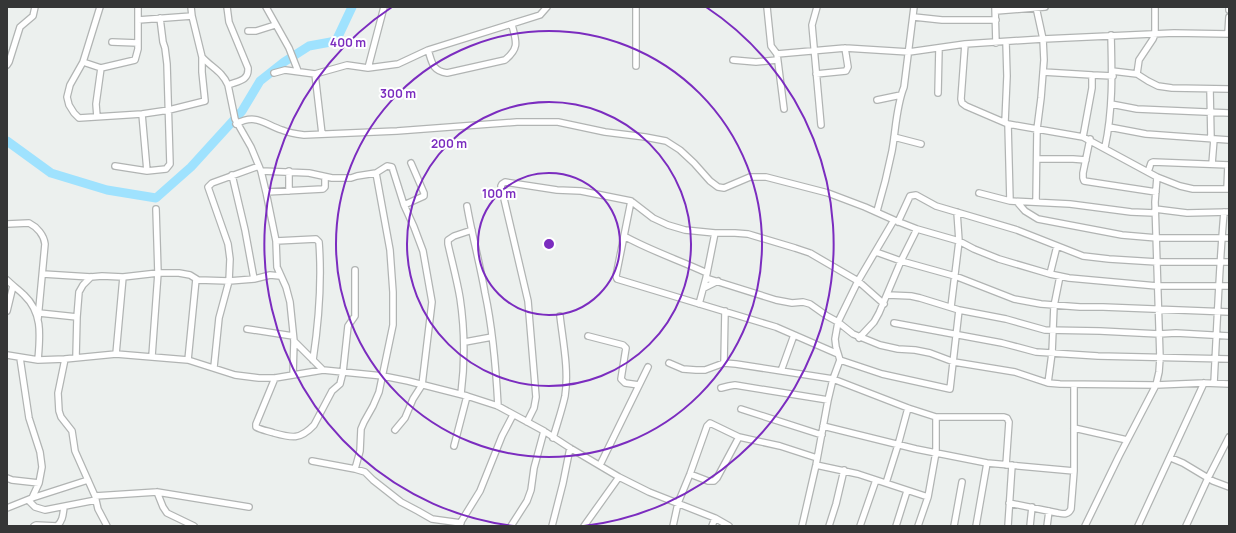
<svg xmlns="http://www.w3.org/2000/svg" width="1236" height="533" viewBox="0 0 1236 533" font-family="Manrope,sans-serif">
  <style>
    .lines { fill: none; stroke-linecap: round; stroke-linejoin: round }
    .river { stroke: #9fe2fe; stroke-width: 9 }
    .minor-casing { stroke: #b1b4b3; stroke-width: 8 }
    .minor { stroke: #fff; stroke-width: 5.5 }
    .ring { fill: none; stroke: #7b2cbf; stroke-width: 2 }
    .centre { fill: #7b2cbf; stroke: #fff; stroke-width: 2 }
    .ring-label { font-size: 12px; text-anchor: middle; font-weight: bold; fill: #7b2cbf; stroke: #fff; stroke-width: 4; stroke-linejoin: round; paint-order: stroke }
  </style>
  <rect width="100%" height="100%" fill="#ecf0ee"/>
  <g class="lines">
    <!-- river -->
    <path class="river" d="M7 141 51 173 107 190 156 198 191 167 242 111 260 81 284 62 309 46 336 41 352 7"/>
    <!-- minor casing -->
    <g class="minor-casing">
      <path id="minor" d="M100 7 83 62 70 85 67 97 69 105 74 113 79 118 142 114 169 110 205 101 202 72V57
        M191 7 192 16 202 57C212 68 222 71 228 85L235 119 251 147 261 171 266 192 276 241 277 267 286 287 290 302 294 341 293 375
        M227 7 229 22 248 68C249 81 238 81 228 85
        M266 7 289 48 298 71
        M767 7 771 46 777 54 784 109
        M817 7 812 25 821 125
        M995 7 996 43
        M1229 7V10
        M996 11 1045 7
        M914 17 942 20H996
        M138 20 192 16
        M248 31H256L275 25
        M1228 33 1229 17
        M112 42 138 43
        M965 44 961 99 962 103 966 106 1008 124 1083 137 1157 177 1180 186 1193 189H1229
        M428 50C432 62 432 71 447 73L505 60C520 48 516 41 512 25
        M777 54 845 48 909 52 965 44 1043 39 1174 33 1229 34
        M733 60 756 62 777 60
        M83 62 101 68 135 60 138 49V7
        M7 65 9 62 20 27 33 16 35 7
        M636 66V7
        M368 68 384 7
        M1112 71 1137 74 1148 81 1158 86 1172 88 1229 89
        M1043 72 1092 75
        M274 73 285 70 315 74 347 65 368 68 398 64 428 50 540 15 547 7
        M315 74 322 134
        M816 74 846 71 848 67 845 48
        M1137 74 1139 60 1153 39 1155 34V7
        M1210 89 1211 139
        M938 93 939 48
        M877 100 901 95
        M1111 104 1137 109 1229 113
        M142 114 147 171
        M97 117 96 104 101 68
        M1005 122 1007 76 1006 42
        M236 124C256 113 264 124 282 130 289 133 296 134 304 135L397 131 517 122H558L605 132 645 137 666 141 680 150 694 163 710 181 718 187 724 188 750 177H766L828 193 865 207 894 220 917 229 959 241 974 249 999 259 1050 274 1069 278 1157 286H1229
        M1008 124 1010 201 1070 204 1131 212 1155 213
        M1109 127 1146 134 1229 140
        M894 137 921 144
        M1083 137 1092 88V75L1113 76
        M1090 139 1083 173V178L1084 181 1156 192
        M1105 147C1113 110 1112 73 1111 35
        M1037 159H1073L1086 160
        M1212 164 1214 139
        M115 166 147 171 166 169 170 164 167 64 165 48 163 42 160 18
        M261 171 309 173 332 178H351L357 176 376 173 387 166 392 167 404 205 414 227 423 251 432 302 422 385 413 399 405 418 395 430
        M289 171V191
        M1148 172 1151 163 1153 162 1229 165
        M232 175 245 230 254 279
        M1227 189 1228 165
        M266 192 323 189 325 187V177
        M979 193 1010 201
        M631 201 616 276 617 279 776 327 838 354
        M1036 202 1037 129 1041 98 1044 60 1043 39 1036 7
        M1018 203 1025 211 1038 219 1122 235 1157 238H1229
        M404 205 424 196V193L411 163
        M467 206C472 235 480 264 485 293 493 330 496 368 498 406
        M1155 209 1187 213 1229 212
        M877 211C883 191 888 171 892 151 896 129 896 107 904 87L914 7
        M898 222 910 196 916 195 936 206 1017 230 1083 256 1109 259 1157 262H1229
        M7 224 29 223C37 227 44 235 45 244L38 319
        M624 236C651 251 679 260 707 273
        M276 241 316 239 319 242C322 282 319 320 313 360
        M876 252 901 261 955 276 1014 299 1041 304 1080 307H1103L1229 312
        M43 274 91 277 102 276 123 277 158 273H179L190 275 198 280 229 281 254 279 270 275 280 276
        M1050 274 1057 246
        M706 278 776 300 792 303 803 302 810 304 827 316 838 322 853 334 880 345 898 349 915 350 930 353 954 362 1015 372 1048 383 1060 384 1156 385 1204 383 1229 384
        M7 280C12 285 19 290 24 295 43 313 40 336 38 360
        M704 288 718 281
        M888 295 911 296 920 298 959 310 1006 319 1045 330 1100 331 1159 334 1176 333 1229 336
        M699 304 706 278 715 233
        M951 307 959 241 957 212
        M7 311 13 286
        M39 313 77 317
        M894 323 1002 343 1036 352 1098 356 1229 359
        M247 329 293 336
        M588 336 623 345 626 348 621 379 625 383 639 385
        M859 338 874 322 879 313 901 261 917 229
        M294 341 323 370
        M465 342 492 337
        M116 354 123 277
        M7 355 38 360 65 359 116 354 188 360 235 375 259 378H275L323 370 383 376 408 381 467 396 498 406 544 431 570 448 619 477 649 492 715 518 729 526
        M152 356 158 273 156 209
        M76 357 77 317 79 292 83 285 91 277
        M20 358 29 418 40 452 42 467 39 483 32 498
        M65 359 58 393 59 411 61 417 72 431 75 451 95 496 98 509 107 526
        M188 360 196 279
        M840 360 882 374 950 389 959 310
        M669 363 683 369 696 370H705L724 363 736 364 833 379 908 408 936 417H1004L1007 418 1009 422 1006 465
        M724 363 725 311
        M214 367 219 318 229 281 230 259 228 244 208 187 212 183 259 166
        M781 371 794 335
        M275 378 256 424V427C261 430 268 431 274 433 292 438 300 440 314 425L332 391 340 384 343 372 348 326 355 316V270
        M1048 383 1052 353 1054 306 1060 276
        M1214 383C1217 326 1219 269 1224 212
        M721 388 729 386 735 385 828 400
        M461 394C465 362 465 331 460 298 457 280 452 262 448 244V240L454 236 472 230
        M741 409 822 435
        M527 422 534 408 536 397 528 301 501 186 502 184 505 182 557 190 581 191 631 201 653 218 668 225 685 230 715 233H735L748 234 795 248 810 253 858 281 884 304
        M823 426 916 449 987 463 1074 471
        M1074 428 1127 440
        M553 438C557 424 562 410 565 396 569 370 563 342 560 316
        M454 446 467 396
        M1171 458 1183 463 1213 481 1229 487
        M312 461 355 469 365 472 373 480 401 502 418 511 432 519 461 523
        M600 465 648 367
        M816 465 858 474 928 497
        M355 469 360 451 361 429 364 422 373 406 379 392 393 325V292L390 250 376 173
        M690 474 708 481H714L717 478 739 437
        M7 478 12 480 39 483
        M886 483 898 445 908 408
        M157 492 163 507 167 513 194 526
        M95 496 157 492 249 507
        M29 501 35 507 45 510 96 500
        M1009 503 1058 513C1064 514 1068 515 1071 509L1074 471V385
        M7 508 32 498 88 480
        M459 525 480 491 502 436 513 415
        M34 526 36 525 57 526C63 521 63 514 64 507
        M511 526 527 501 531 490 534 468 544 431
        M552 526 563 483 570 448
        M584 526 619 477
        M673 526 678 503 690 474 707 426 710 423 739 437 780 446 817 458
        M712 526 715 518
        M802 526 816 465 828 400 833 379 840 360 836 347 835 339 838 322 858 281 894 220
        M829 526 836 504 844 470
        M860 526 876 480
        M896 526 907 491
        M918 526 928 497 936 452V417
        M954 526 962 482
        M976 526 987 463
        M1008 526 1012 465
        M1030 526 1032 507
        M1047 526 1049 511
        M1085 526 1119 456 1156 385 1159 372 1160 358 1155 202 1157 177
        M1138 526 1204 383
        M1186 526 1208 478 1229 437"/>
    </g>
    <!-- minor -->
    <use href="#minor" class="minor"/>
  </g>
  <!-- distance rings -->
  <g class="ring">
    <circle cx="549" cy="244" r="71"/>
    <circle cx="549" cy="244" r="142"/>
    <circle cx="549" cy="244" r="213"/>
    <path d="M514 526A284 284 0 0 1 392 7M706 7A284 284 0 0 1 584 526"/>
  </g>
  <circle cx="549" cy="244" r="6" class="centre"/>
  <g class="ring-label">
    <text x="348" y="47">400 m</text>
    <text x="398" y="98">300 m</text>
    <text x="449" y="148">200 m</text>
    <text x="499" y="198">100 m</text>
  </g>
  <!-- border -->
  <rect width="1236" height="533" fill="none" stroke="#353636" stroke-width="16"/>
</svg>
